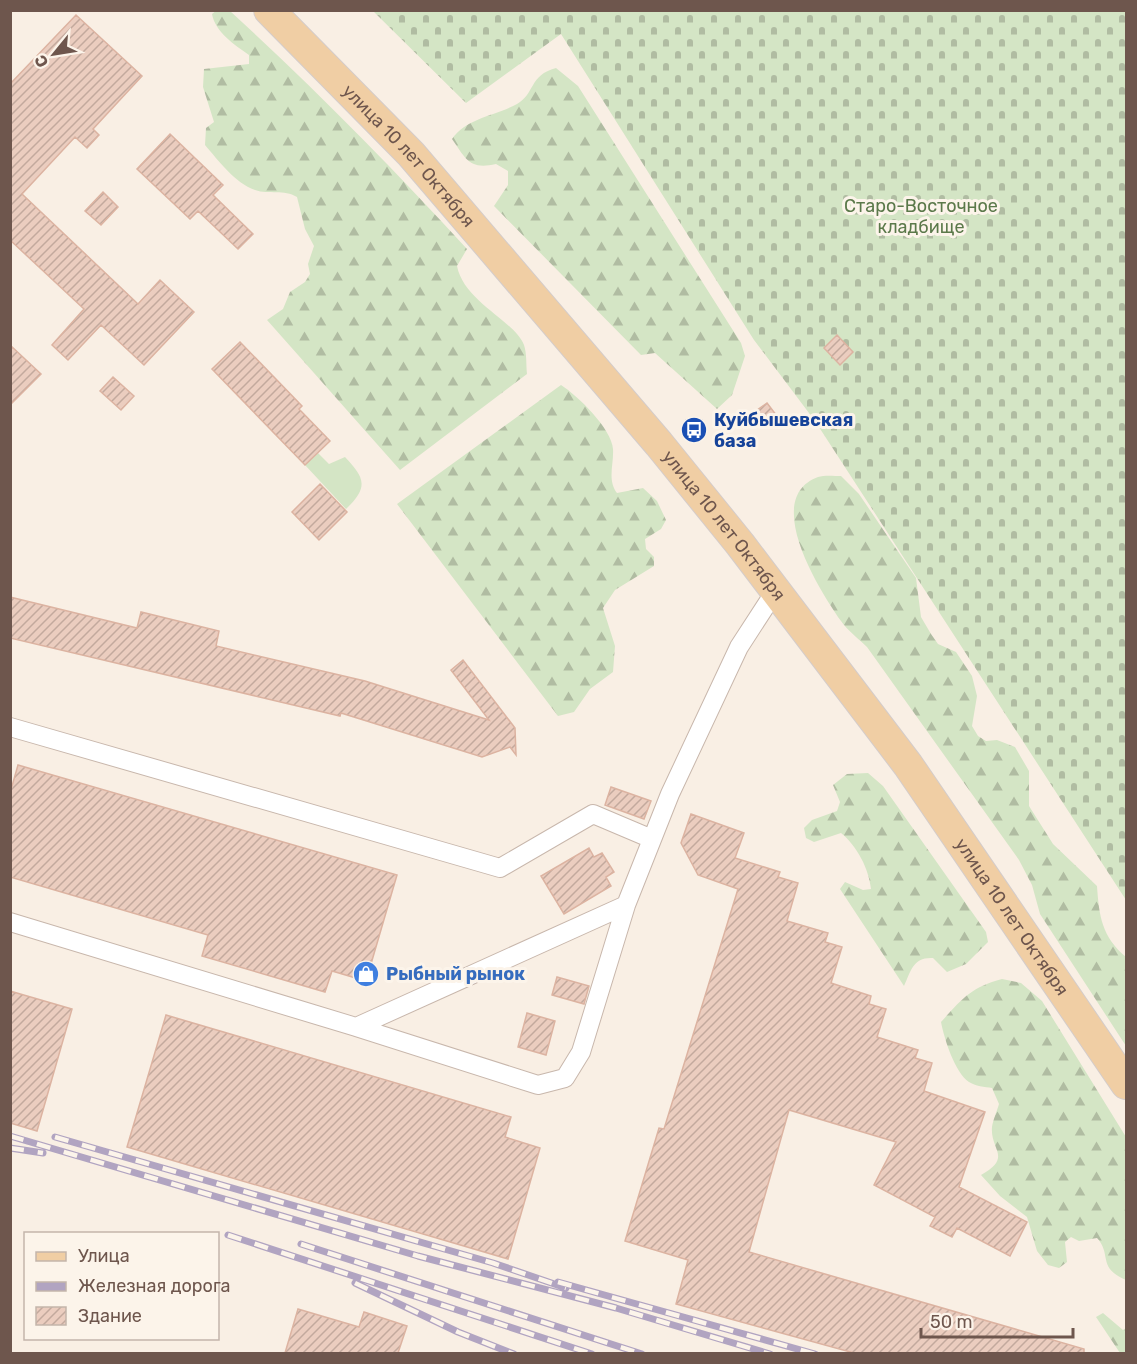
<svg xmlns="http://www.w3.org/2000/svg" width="1137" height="1364" viewBox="0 0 1137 1364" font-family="Rubik,sans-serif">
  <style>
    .grass { fill: #d4e5c5 }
    .forest { fill: url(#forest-firs) }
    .cemetery { fill: url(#cemetery-stones) }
    .building { fill: url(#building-hatch); stroke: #dcb3a1; stroke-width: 1.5 }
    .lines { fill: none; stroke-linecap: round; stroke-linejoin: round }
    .street-casing { stroke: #c8b7ac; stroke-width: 20 }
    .primary-casing { stroke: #d4ccca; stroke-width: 32 }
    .street { stroke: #fff; stroke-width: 18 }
    .primary { stroke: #f0cea4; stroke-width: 30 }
    .rail-casing { stroke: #b1a4c1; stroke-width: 7 }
    .rail { stroke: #fcf4ea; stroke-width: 4.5; stroke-dasharray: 14; stroke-linecap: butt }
    .labels { text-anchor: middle; stroke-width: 6; stroke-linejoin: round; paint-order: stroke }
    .street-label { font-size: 18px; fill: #6e564d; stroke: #fcf4ea }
    .park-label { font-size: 18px; fill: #5b794a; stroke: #fcf4ea }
    .transit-label { font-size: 18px; font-weight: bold; fill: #164399; stroke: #fcf4ea; text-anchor: start }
    .shop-label { font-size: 18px; font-weight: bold; fill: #366cbe; stroke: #fcf4ea; text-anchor: start }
  </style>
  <defs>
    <pattern id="forest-firs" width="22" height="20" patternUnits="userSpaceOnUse" patternTransform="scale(1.5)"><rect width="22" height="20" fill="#d4e5c5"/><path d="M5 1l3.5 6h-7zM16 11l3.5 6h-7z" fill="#b0bca2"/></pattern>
    <pattern id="cemetery-stones" width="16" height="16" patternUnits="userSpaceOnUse" patternTransform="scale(1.5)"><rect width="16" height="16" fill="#d4e5c5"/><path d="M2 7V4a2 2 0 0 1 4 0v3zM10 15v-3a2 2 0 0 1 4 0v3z" fill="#b0bca2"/></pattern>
    <pattern id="building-hatch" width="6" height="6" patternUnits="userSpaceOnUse" patternTransform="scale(1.5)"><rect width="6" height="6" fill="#ebcdbf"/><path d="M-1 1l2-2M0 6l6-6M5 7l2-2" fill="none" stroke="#c3a99d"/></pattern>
  </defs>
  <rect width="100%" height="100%" fill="#f9efe4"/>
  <!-- grass -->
  <path class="grass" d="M318 453 329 464 345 457C366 479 368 488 346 509L305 465Z"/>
  <!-- forest -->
  <path class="forest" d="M217 10 230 11C313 87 391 166 467 249L457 266C464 302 514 320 524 345 527 354 526 365 527 374L400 470 267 320 283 309 290 292 305 282 310 274 308 264 314 246 305 229 297 197C284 189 269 195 255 190 235 183 218 160 205 145L206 128 214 122 203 87 204 69 249 64V55C235 45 215 32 212 14Z
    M556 68 578 86 741 343 745 356 732 395 717 409 655 353 641 355 494 206 508 185V171L496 164C469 170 466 159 452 139 466 118 495 116 517 104 535 94 529 75 556 68Z
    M561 385C577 395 612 429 613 449 614 464 607 480 617 493L643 488 657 501 666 520 661 529 645 539 646 549 654 557V566L615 590 603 608 615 646 613 672 590 689 574 712 558 716 397 504Z
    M841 476 859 494 916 578 921 617 931 634 938 644 956 652 972 676 977 696 972 726 978 736 986 741 997 740 1015 747 1029 771V806L1053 844 1097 886C1099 916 1102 937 1126 957V1046L1040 914 1032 885 1019 860 867 647C859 639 848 631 841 621 820 591 761 498 818 477 824 475 834 476 841 476Z
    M868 773 883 786 986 932 988 942 966 964 947 972 933 958C913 957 911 971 904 986L840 889 845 882 863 890 871 889C869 869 857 846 841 833L814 842 806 838 804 828 812 820 837 811 840 802 833 785 847 774Z
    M1002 979 1021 983 1042 1001 1126 1137V1280C1097 1268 1112 1254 1097 1238L1079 1241 1071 1237 1065 1242 1067 1262 1059 1268 1048 1265 1037 1251 1027 1217 1000 1196 981 1175C1013 1157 990 1150 992 1127 993 1120 997 1111 999 1104L992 1088C985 1087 975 1086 969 1082 955 1073 944 1038 941 1022 962 999 971 987 1002 979Z
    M1103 1313 1123 1330 1126 1328V1353H1120L1096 1317Z"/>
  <!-- cemetery -->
  <path class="cemetery" d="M373 11H1126V900L815 421 754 340 561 34 466 103Z"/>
  <!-- building -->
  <path class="building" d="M76 15 142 76 93 129 99 135 87 148 75 137 22 194 138 304 160 280 194 312 144 365 101 325 68 360 52 345 84 309 10 240V84Z
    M170 134 223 185 213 195 253 234 238 249 198 211 190 219 137 169Z
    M103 192 118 207 101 225 85 211Z
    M837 335 853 352 840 365 824 348Z
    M240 342 302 406 299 409 330 441 305 465 212 369Z
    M10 345 41 374 10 405Z
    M113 377 134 396 121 410 100 391Z
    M767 403 777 416 763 426 753 413Z
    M320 484 347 512 319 540 292 512Z
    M10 597 137 628 141 612 219 631 216 646 365 681 489 720 451 670 463 660 515 728 516 755 510 747 482 757 341 713 340 716 10 638Z
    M18 765 397 875 366 981 332 971 325 992 202 956 208 935 10 877V793Z
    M611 787 651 801 644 819 605 805Z
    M691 814 744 833 735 858 780 872 778 877 798 883 787 921 828 933 825 942 842 947 831 983 871 996 869 1004 886 1009 877 1037 918 1050 915 1058 932 1063 924 1091 985 1112 959 1187 1027 1222 1010 1256 957 1228 952 1237 930 1226 935 1217 874 1185 896 1142 789 1110 749 1252 1084 1349V1353H854L676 1304 688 1260 625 1241 659 1128 664 1129 738 889 698 875 681 843Z
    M589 848 594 857 602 853 614 872 606 877 611 886 564 914 541 876Z
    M557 977 589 986 584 1004 552 995Z
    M10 991 72 1009 37 1131 10 1123Z
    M527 1013 555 1021 546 1055 518 1047Z
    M166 1015 511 1117 505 1137 540 1148 508 1259 127 1147Z
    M298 1309 359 1327 364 1312 407 1326 398 1353H285Z"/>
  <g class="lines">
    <!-- street casing -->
    <g class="street-casing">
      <path id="street" d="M10 727 500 868 593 814 652 839
        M10 922 356 1027 626 905 670 794 739 647 776 590
        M356 1027 538 1085 565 1078 581 1052 626 905"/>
    </g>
    <!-- primary casing -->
    <g class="primary-casing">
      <g id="primary">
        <path id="s1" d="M269 10 411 154 659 444 740 544 908 765 1126 1084"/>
      </g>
    </g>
    <!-- street -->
    <use href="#street" class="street"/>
    <!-- primary -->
    <use href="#primary" class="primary"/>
    <!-- rail casing -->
    <g class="rail-casing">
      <path id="rail" d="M10 1136 418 1256 616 1308 770 1354
        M55 1137 493 1263 566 1288
        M10 1148 43 1153
        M228 1235 592 1354
        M301 1244 642 1354
        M558 1282 815 1354
        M355 1283 458 1332 514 1354"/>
    </g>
    <!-- rail -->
    <use href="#rail" class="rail"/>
  </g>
  <!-- icons -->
  <defs>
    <g id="bus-disc" transform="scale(1.35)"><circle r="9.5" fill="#1a4fb4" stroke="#fcf4ea"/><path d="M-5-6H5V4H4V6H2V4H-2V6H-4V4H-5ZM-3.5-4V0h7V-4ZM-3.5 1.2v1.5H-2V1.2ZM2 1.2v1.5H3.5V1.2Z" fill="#fff"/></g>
    <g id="shop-disc" transform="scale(1.35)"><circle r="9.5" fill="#3f7fe0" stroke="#fcf4ea"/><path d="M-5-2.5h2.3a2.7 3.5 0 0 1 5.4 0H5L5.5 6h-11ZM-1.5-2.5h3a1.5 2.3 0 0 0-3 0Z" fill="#fff"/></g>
  </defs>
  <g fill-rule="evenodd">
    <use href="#bus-disc" x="694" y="430"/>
    <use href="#shop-disc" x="366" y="974"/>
  </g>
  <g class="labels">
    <!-- street labels -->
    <g class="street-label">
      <text dy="6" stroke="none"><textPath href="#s1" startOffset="202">улица 10 лет Октября</textPath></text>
      <text dy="6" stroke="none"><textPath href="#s1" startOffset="688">улица 10 лет Октября</textPath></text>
      <text dy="6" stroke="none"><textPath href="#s1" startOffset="1174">улица 10 лет Октября</textPath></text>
    </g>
    <!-- park labels -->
    <g class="park-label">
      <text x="921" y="212">Старо-Восточное<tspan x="921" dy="21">кладбище</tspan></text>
    </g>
    <!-- transit labels -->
    <g class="transit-label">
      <text x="714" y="426">Куйбышевская<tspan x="714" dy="21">база</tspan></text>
    </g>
    <!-- shop labels -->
    <g class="shop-label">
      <text x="386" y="980">Рыбный рынок</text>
    </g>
  </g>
  <!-- border -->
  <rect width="1137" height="1364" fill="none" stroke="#6e564d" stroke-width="24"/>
  <!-- legend -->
  <rect x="24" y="1232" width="195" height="108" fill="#fcf4ea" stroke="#c3b5ab" stroke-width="1.5"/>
  <rect x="36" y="1252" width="30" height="9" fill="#f0cea4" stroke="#c3b5ab" stroke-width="1.5"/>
  <text x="78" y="1262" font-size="18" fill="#6e564d">Улица</text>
  <rect x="36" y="1282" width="30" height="9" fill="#b1a4c1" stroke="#c3b5ab" stroke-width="1.5"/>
  <text x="78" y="1292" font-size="18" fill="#6e564d">Железная дорога</text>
  <rect x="36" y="1307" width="30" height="18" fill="url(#building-hatch)" stroke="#c3b5ab" stroke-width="1.5"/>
  <text x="78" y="1322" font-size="18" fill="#6e564d">Здание</text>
  <!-- north arrow -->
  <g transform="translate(54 54) rotate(240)" stroke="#fcf4ea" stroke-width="4.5" paint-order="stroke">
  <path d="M0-4.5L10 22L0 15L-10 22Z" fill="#6e564d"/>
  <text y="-9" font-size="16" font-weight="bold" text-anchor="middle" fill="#6e564d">С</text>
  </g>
  <!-- scale -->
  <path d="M921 1328v9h152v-9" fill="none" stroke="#6e564d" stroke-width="3"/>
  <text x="930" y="1328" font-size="18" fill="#6e564d" stroke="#fcf4ea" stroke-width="4.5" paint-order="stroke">50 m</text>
</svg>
